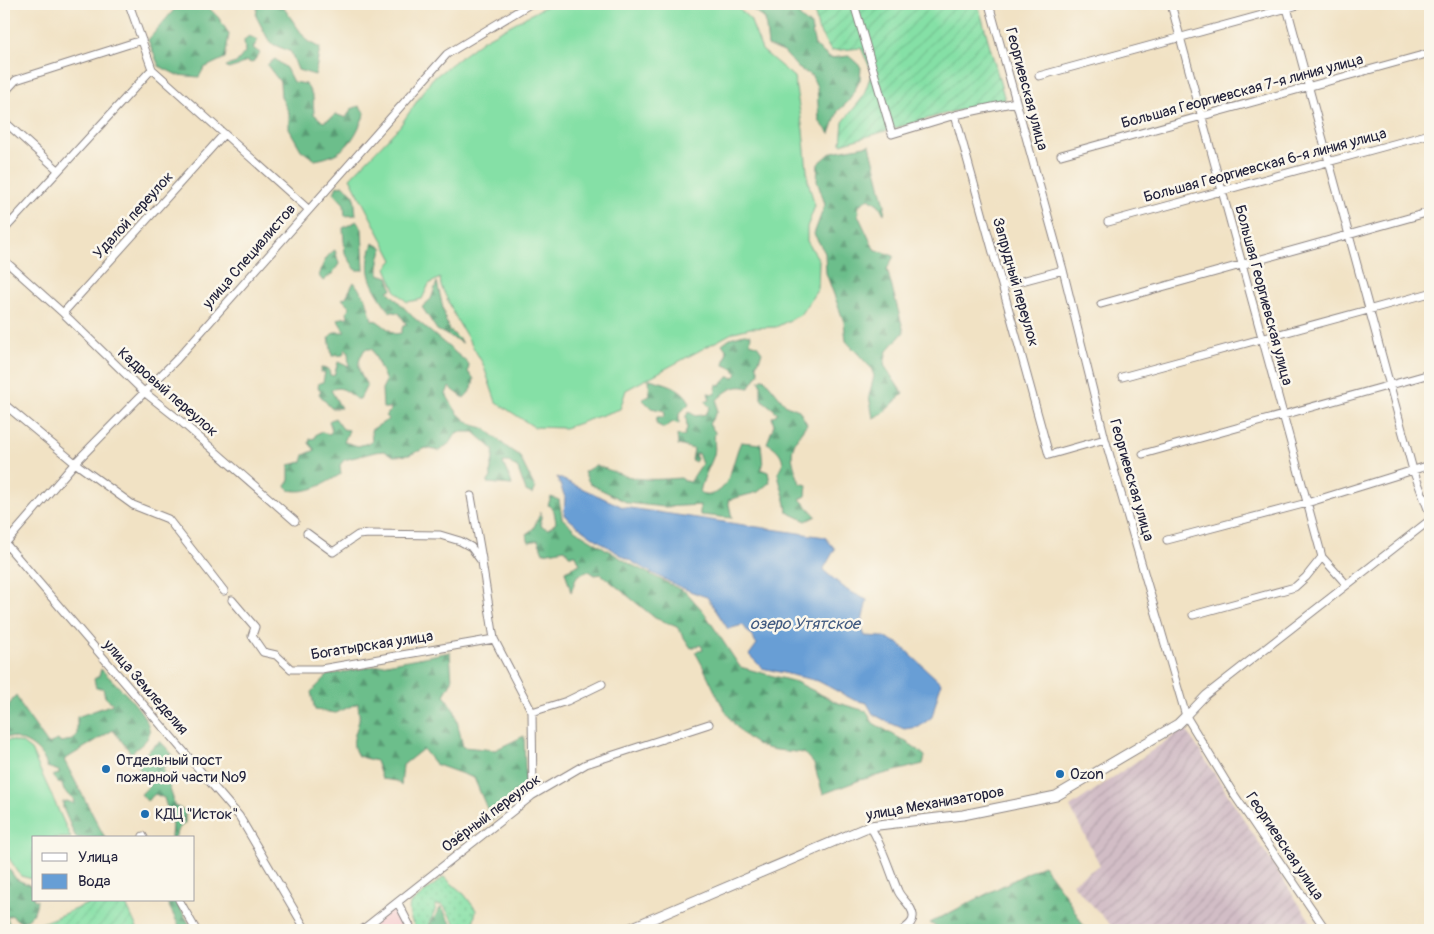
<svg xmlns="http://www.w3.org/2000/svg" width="1434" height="934" viewBox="0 0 1434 934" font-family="Pangolin,sans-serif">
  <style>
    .built { fill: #f7cfd1 }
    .industrial { fill: url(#industrial-furrows) }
    .grass { fill: url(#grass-dots); stroke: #548170 }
    .forest { fill: url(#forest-firs); stroke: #477063 }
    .garden { fill: url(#garden-furrows); stroke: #548170 }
    .pitch { fill: #85e0a6; stroke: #548170 }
    .water { fill: #679ed5; stroke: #446088 }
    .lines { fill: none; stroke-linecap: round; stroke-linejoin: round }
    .minor-casing { stroke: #8a8280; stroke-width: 9 }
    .tertiary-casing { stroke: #8a8280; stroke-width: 11 }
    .minor { stroke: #fff; stroke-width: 7 }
    .tertiary { stroke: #fff; stroke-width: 9 }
    .poi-dot { fill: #1f6fb2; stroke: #fbf7ec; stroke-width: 2 }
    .labels { text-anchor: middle; stroke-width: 5; stroke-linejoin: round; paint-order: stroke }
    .street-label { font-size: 15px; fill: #22223b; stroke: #fbf7ec }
    .poi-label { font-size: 15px; fill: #22223b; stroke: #fbf7ec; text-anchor: start }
    .water-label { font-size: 16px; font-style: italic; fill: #415a80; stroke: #fbf7ec }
  </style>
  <defs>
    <pattern id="industrial-furrows" width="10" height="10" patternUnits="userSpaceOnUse" patternTransform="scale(1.25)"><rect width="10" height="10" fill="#d2bdc6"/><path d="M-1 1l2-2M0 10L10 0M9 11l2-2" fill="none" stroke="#b4a2ab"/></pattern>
    <pattern id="grass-dots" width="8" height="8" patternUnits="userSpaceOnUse" patternTransform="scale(1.25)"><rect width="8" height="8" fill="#85e0a6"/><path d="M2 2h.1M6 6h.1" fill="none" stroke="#73c090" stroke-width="1.8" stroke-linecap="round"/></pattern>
    <pattern id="forest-firs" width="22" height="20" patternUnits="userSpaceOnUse" patternTransform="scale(1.25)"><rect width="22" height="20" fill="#6cbe8b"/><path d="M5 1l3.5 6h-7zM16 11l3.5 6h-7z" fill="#589a73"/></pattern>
    <pattern id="garden-furrows" width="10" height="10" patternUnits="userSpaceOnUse" patternTransform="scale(1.25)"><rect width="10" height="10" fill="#85e0a6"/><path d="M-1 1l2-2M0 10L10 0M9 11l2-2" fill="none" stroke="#73c090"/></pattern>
  </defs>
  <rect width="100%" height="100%" fill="#fbf7ec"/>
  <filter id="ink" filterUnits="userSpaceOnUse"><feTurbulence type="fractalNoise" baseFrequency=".02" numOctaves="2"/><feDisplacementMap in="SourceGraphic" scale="10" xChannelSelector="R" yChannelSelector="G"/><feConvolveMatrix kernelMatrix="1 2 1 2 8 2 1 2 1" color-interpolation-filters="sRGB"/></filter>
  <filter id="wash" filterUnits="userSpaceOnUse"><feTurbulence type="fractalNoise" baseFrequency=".0096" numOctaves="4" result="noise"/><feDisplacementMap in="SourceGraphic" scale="20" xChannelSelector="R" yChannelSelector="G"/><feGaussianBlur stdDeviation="1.12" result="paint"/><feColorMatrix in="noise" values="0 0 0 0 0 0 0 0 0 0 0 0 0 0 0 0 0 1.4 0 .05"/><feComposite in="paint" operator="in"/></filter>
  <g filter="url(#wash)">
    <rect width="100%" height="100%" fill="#f1e2c4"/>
    <!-- built -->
    <path class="built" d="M393 909 404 930H366Z"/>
    <!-- industrial -->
    <path class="industrial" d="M1185 728 1252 832 1316 930H1115L1072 883 1100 865 1070 807Z"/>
    <!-- grass -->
    <path class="grass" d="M444 877 464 894 476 910 472 930H456L458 928 443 905H435C437 915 427 920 428 930H417C412 922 407 914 410 904Z"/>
    <!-- forest -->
    <path class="forest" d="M179 4H205L218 17 229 34 225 58 204 68 199 77 177 75 159 66 148 40Z
      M258 4H281L307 41 320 48 315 75 298 70 291 52 270 43 256 16Z
      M752 4H800L799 16 811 26 815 46 830 58 849 56 861 67 860 80 849 101 838 111 830 134 819 121 817 87 812 76 798 68 784 52 768 46 765 19 752 9Z
      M249 36 258 40 253 48 260 53 252 63 246 61 238 66 228 69 226 66 236 63 245 52 244 40Z
      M275 59 286 68 293 82 306 84 313 97 314 114 323 122 332 118 335 114 346 118 351 109 359 106 365 113C354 141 345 155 315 160L301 150 289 129V113L281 97 280 82 267 65Z
      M870 145 885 205 884 214 879 205 869 198 859 205 858 215 874 249 894 256 887 269 904 332 887 351 884 365 903 394 883 413 873 418 869 396 874 376 871 368 846 341 844 322 826 273 825 253 814 234 825 204 817 181 818 164 832 152Z
      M343 185 354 195 356 215 345 216 344 204 334 193 337 186Z
      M357 221 362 229 364 270H356L345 253 343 228Z
      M373 243 383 248 379 259V274L388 277 392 289 388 291 413 317 469 364 468 372 474 379 472 389 464 398 449 387 446 394C451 403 456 413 464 419 469 424 478 426 485 429 497 437 506 449 519 455L535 488 532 494 526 491 518 469 509 462H503C505 471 510 475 512 485L487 483 491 477C489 467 495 460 493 449L474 432H457L451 442 439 451 426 448 409 455 394 456 384 451 375 452 344 460 340 465 341 474C324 484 309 494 289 490L286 486 289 480V465L302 462 304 455 315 450 309 443 310 439 315 438 316 434 321 432 330 434 332 430 329 421 335 418 343 429 349 430 344 442 358 446 372 442 371 430 389 419 386 416 392 408H383L382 389 386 381 372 349H365C355 365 358 371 367 385L360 399H356C348 392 342 385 331 390L341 408H331L319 394 321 390 318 388 319 383 323 382 325 372H321V368L329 369 330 375 334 376 338 362 349 367 348 352 345 349 343 355 332 356 329 337 334 332H345L337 319 348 317 347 311 350 307 342 299 346 297 354 282 366 299 372 320 377 321 395 334 401 333 403 326 407 325 399 313 389 311C372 286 362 273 373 243Z
      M335 250 339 264 332 274 323 281 319 276C322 266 325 256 335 250Z
      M437 282 446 321 449 329 463 343 437 330 422 307 431 299Z
      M744 334 751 335 750 343 757 345 762 352 759 361 756 363 759 373 749 388C735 384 727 390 717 400V412L709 424 715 432C713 440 716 448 714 455 709 469 702 479 700 493 731 502 731 461 741 442L761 444 763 466 760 469 768 472 770 482 758 492 728 500 732 518 700 515V505L664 507 628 503 590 484 584 472 596 465C633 480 642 481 681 478L685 481 690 482 702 464 698 453 695 455 697 459 695 462 692 460 694 449 678 445 677 435 684 436 687 429 686 416 689 412 696 416 706 414 710 407 705 402 710 400 708 393 715 394 717 384 720 386 729 376 733 378 737 374 734 369 724 365 727 351 722 344 730 338Z
      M764 378 786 405 799 410 807 424C788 448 789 455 800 483L807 485 806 496 800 499 816 516 806 521 787 512C786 498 780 487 778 473 789 461 778 448 767 443L774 425 772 417 778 413 761 399V384L759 381Z
      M649 379C665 383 683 387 690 403L679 414V424L673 422 664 428 656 424 657 417H664L665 411 651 408 642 399 650 396Z
      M551 497 559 500 562 518 576 531 632 565 687 593 703 611 740 667 796 682 838 703 866 711 873 723 913 746 925 756 923 764 860 780 823 794 814 764 804 753C791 751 775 751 763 747 726 732 714 683 695 652L703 650 701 645 691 648 677 627 655 618 601 574 595 575 589 571 577 576 571 592 565 571 580 564 576 555H569L565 549 543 553 538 540 529 542 526 534 533 529 541 512V526L548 529 556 523 554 511 548 505Z
      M450 652 452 681 444 695 455 712 463 747 495 750 524 736 526 796 492 820 474 778 435 764 423 749 403 765 401 786 397 781 382 779 376 761 358 756C349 742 356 735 359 720 360 715 358 709 358 703L336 713 315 710 311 692 328 675Z
      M101 669C111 680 158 720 148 737 145 743 137 748 131 753L113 730 64 760 105 838H76L63 808V802L67 801 74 804 73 798 64 791 62 784 58 783 52 776 59 774V771L47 767C42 747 22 738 4 736V706L9 705 16 695 23 709 48 744 58 740 60 742 73 740 77 735V717L113 704 105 697 103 688H96L94 679 99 676Z
      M160 741 173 755 163 768 173 798 174 806 185 810V823L178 829 175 838H171L172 824 164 798 155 794 147 801 141 794 150 785 138 766 139 759Z
      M4 862 16 879 31 886 34 900H37C36 911 31 920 20 922L11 915 7 917 11 930H4Z
      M1043 865 1066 896 1086 930H942L930 923Z
      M166 900H175L193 930H181Z
      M441 907 454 928 453 930H430V924Z"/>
    <!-- garden -->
    <path class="garden" d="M813 4H978L1005 100 951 112 841 144 843 122 863 97 872 72 861 48 831 51 818 29Z
      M97 900H124L138 930H25Z"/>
    <!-- pitch -->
    <path class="pitch" d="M550 4H733L750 19 762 50 794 77 803 130 808 181 815 206 807 227V241L819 260 818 289 800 315 776 327 750 328 734 332 626 390 620 409 565 428 534 427 496 402 483 364 457 320 441 286 440 278 429 284 422 299 407 302 396 292 386 268 393 260 350 178 400 126 432 79 483 40Z
      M10 740 22 743 31 750 71 838H34L32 879 21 876 4 851V741Z"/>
    <!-- water -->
    <path class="water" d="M557 477 623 507 825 537 835 549 823 570 847 590 867 600 861 626 865 636 883 637 898 643 941 683 932 717 919 727 904 729 890 723 873 714 867 703 854 700 818 681 762 668 749 655 757 644 743 625 728 629 707 597C668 586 595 542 564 515L565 497Z"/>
  </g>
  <g filter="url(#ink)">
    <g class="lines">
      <!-- minor casing -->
      <g class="minor-casing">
        <path id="minor" d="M129 4 152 69 308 209
          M854 4 892 134 955 115 1016 102
          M989 4 1063 270 1105 439 1186 716 1233 793 1326 930
          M1171 4 1322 557 1347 585
          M1286 4 1413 470 1430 514
          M1039 76 1302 4
          M4 93 16 80 142 40
          M955 115 1049 455 1105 439
          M4 121 58 170
          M1061 155 1430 53
          M1108 222 1430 134
          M4 230 152 69
          M4 260 63 313 144 392 177 418 295 521
          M1003 286 1063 270
          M1101 304 1430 212
          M63 313 224 134
          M1122 377 1430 293
          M4 404 75 463 133 505 168 519 224 591
          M1143 454 1430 374
          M471 496 482 559
          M307 533 333 552 358 535 369 534 440 535 460 541 471 547 482 562 494 639 532 712 533 795
          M1167 540 1307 503 1430 465
          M5 543 239 816 306 930
          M4 545 75 463 177 359 447 54 530 4
          M232 600 255 627 252 636 263 652 276 655 291 669H321L494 639
          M1193 615 1295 587 1306 577 1322 557
          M532 712 567 701 602 684
          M1186 716 1206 695 1430 520
          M870 826C883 847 889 869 898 891 902 900 912 905 913 915 914 922 908 926 903 930
          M143 836 144 838
          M179 900 196 930
          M398 903 412 930
          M362 930 533 795 586 764 709 724"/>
      </g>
      <!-- tertiary casing -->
      <g class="tertiary-casing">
        <path id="tertiary" d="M626 930 870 826 963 815 1056 796 1178 724 1186 716"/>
      </g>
      <!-- minor -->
      <use href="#minor" class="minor"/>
      <!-- tertiary -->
      <use href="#tertiary" class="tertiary"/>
    </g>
  </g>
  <!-- markers -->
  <g class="poi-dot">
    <circle cx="106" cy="769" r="5"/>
    <circle cx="1060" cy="774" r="5"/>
    <circle cx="145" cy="814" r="5"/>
  </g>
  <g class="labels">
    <!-- street labels -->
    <g class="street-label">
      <text transform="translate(1027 89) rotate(75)" y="5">Георгиевская улица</text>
      <text transform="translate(1242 91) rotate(-15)" y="5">Большая Георгиевская 7-я линия улица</text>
      <text transform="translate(1265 165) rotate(-15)" y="5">Большая Георгиевская 6-я линия улица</text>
      <text transform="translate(133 215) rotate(-48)" y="5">Удалой переулок</text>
      <text transform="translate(249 256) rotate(-49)" y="5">улица Специалистов</text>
      <text transform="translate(1016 282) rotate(74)" y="5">Запрудный переулок</text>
      <text transform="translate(1264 295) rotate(75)" y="5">Большая Георгиевская улица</text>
      <text transform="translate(168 392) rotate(41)" y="5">Кадровый переулок</text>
      <text transform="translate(1132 480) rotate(74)" y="5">Георгиевская улица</text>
      <text transform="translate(372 645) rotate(-9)" y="5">Богатырская улица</text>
      <text transform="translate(146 687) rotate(49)" y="5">улица Земледелия</text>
      <text transform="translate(935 803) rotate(-10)" y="5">улица Механизаторов</text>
      <text transform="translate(491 813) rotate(-37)" y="5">Озёрный переулок</text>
      <text transform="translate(1285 846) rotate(56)" y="5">Георгиевская улица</text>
    </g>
    <!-- poi labels -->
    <g class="poi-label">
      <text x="116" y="765">Отдельный пост<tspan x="116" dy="17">пожарной части №9</tspan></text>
      <text x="1070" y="779">Ozon</text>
      <text x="155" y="819">КДЦ "Исток"</text>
    </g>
    <!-- water labels -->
    <g class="water-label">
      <text x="805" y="629">озеро Утятское</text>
    </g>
  </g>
  <!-- margin -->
  <rect width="1434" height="934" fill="none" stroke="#fbf7ec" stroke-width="20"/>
  <!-- legend -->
  <rect x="32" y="836" width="162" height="65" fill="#fbf7ec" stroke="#a4a2a5"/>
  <rect x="42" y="853" width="25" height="8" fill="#ffffff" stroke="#a4a2a5"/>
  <text x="78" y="862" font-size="15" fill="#22223b">Улица</text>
  <rect x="42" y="874" width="25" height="15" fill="#679ed5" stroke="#a4a2a5"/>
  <text x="78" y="886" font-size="15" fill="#22223b">Вода</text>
</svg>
